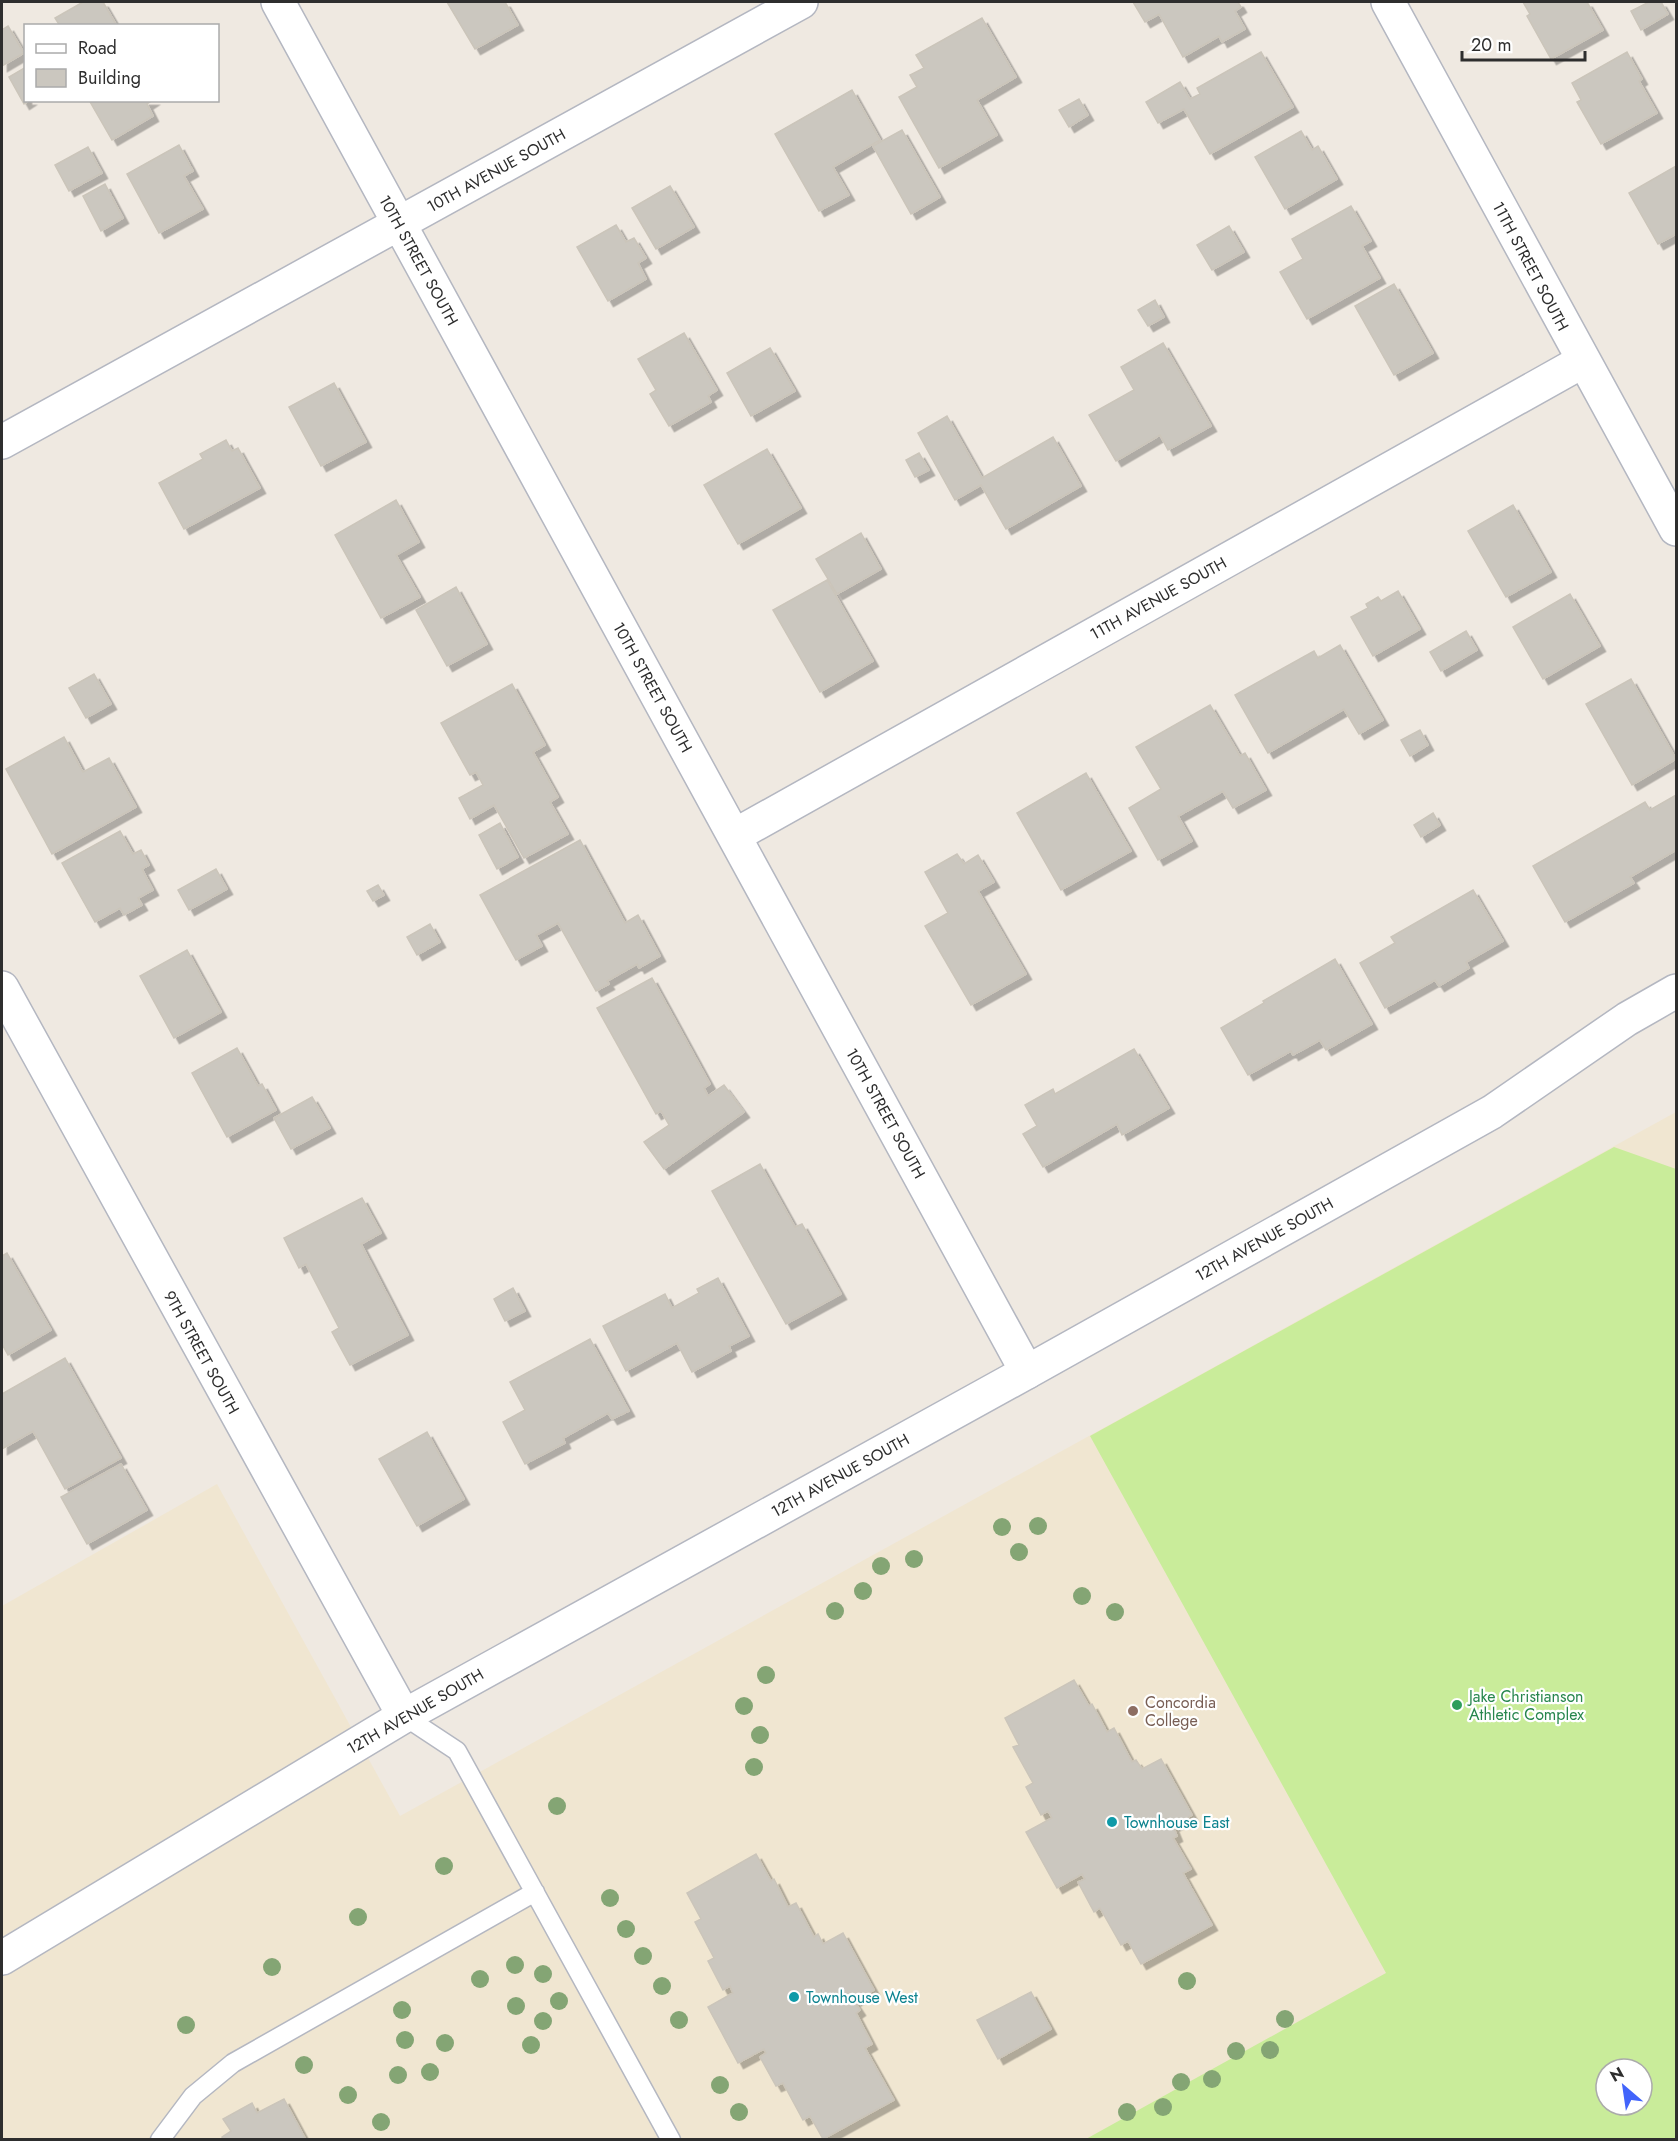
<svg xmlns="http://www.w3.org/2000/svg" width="1678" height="2141" viewBox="0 0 1678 2141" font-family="Jost,sans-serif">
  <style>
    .education { fill: #f0e6d1; fill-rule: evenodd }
    .pitch { fill: #c9ec9a; fill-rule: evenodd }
    .building { fill: #cbc7bf; stroke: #cbc5ba; stroke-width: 1.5; filter: url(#shadow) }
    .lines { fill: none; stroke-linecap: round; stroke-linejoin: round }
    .lane-casing { stroke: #b4b7c1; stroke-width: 21 }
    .street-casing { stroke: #b4b7c1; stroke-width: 36 }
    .secondary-casing { stroke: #b4b7c1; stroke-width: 36 }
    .lane { stroke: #fff; stroke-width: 18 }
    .street { stroke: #fff; stroke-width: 33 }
    .secondary { stroke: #fff; stroke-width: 33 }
    .tree { fill: #84a574 }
    .leisure-dot { fill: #2e9e5b; stroke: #fff; stroke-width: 2 }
    .education-dot { fill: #8d6e63; stroke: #fff; stroke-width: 2 }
    .culture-dot { fill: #0f9aa8; stroke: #fff; stroke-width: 2 }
    .labels { text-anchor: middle; stroke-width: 4.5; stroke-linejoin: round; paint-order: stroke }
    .street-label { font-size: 16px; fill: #2e2e2e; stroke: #fff }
    .leisure-label { font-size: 16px; fill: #27864d; stroke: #fff; text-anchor: start }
    .education-label { font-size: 16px; fill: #785e54; stroke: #fff; text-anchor: start }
    .culture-label { font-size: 16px; fill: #0d838f; stroke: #fff; text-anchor: start }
  </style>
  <defs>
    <filter id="shadow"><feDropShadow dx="5.5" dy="5.5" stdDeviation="0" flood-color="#0004"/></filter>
  </defs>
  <rect width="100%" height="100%" fill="#efe9e1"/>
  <!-- education -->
  <path class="education" d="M1676 1112V2139H2V1606L217 1484 400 1816ZM1606 2069H1642V2105H1606Z"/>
  <!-- pitch -->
  <path class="pitch" d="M1614 1147 1676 1169V2139H1086L1386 1973 1090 1436ZM1606 2069H1642V2105H1606Z"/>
  <!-- building -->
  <path class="building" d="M83 2H103L117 26H60L55 18Z
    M447 2H505L518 25 475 49Z
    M1133 2H1238L1241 7 1235 11 1245 29 1222 42 1219 36 1183 57 1159 14 1145 22Z
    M1523 2H1587L1603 30 1551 59 1527 16 1530 14Z
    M1649 2H1661L1668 14 1641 30 1631 11Z
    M982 18 1016 77 977 100 997 135 939 168 899 97 917 87 910 75 924 68 916 55Z
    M8 26 24 53 2 66V30Z
    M1261 52 1293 107 1210 154 1184 109 1158 123 1146 102 1180 82 1190 99 1200 94 1197 88Z
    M1627 52 1642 79 1639 81 1657 113 1601 144 1577 102 1581 100 1572 83Z
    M26 67V100H30L24 104 9 77Z
    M852 90 880 140 833 167 849 195 819 211 775 134Z
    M1079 99 1088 115 1069 127 1059 110Z
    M89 100H153L147 104 153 116 112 140Z
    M902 130 940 197 911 214 873 146Z
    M1301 131 1312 150 1318 146 1337 179 1285 209 1255 157Z
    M179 145 193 171 184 176 203 209 159 233 127 174Z
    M88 147 102 173 69 191 55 165Z
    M1676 166V234L1658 244 1629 193Z
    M105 184 123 218 101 231 83 196Z
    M670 186 694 227 656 249 632 208Z
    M1351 206 1371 241 1362 246 1380 278 1307 319 1280 272 1303 259 1292 239Z
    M616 225 626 242 634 238 646 258 638 263 646 279 608 301 577 247Z
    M1229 226 1244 252 1212 270 1197 245Z
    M1394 284 1433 353 1394 375 1355 306Z
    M1155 300 1164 317 1148 326 1138 310Z
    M684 333 717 390 708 396 711 402 669 426 650 394 656 390 638 359Z
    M1163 343 1211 426 1168 450 1160 435 1116 461 1089 415 1134 390 1121 367Z
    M770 348 795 391 751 416 727 373Z
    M334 383 366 442 321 466 289 407Z
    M947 416 982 478 1053 437 1081 486 1006 529 981 485 955 500 918 433Z
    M226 440 232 451 238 448 260 488 184 529 159 483 203 459 200 454Z
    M767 449 801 508 738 544 704 485Z
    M919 453 929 470 915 477 906 460Z
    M396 500 419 542 396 555 420 597 381 618 335 535Z
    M1513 505 1551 572 1506 597 1468 531Z
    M861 533 881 569 837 594 816 559Z
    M827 580 873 661 820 692 773 610Z
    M456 587 487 644 447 666 416 610Z
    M1398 591 1420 629 1373 656 1351 617 1368 608 1366 604 1378 597 1381 601Z
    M1570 594 1600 646 1543 679 1513 627Z
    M1466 631 1477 650 1441 671 1430 652Z
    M1340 645 1383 720 1359 734 1344 709 1268 753 1235 695 1314 651 1318 658Z
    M94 674 111 704 86 718 69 688Z
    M1631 679 1676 759 1632 785 1586 704Z
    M512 684 545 745 533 752 558 797 550 802 568 834 524 858 494 805 470 819 459 798 483 785 476 772 470 775 441 723Z
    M1210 705 1240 756 1245 753 1266 790 1233 808 1223 791 1178 816 1192 841 1158 860 1129 808 1161 789 1136 747Z
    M1420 730 1428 745 1410 756 1401 740Z
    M64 737 83 772 109 758 136 807 52 854 6 769Z
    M1086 773 1131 851 1061 890 1017 813Z
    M1676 795V850L1630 877 1634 883 1565 922 1533 866 1645 802 1650 810Z
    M1433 813 1440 825 1421 837 1414 825Z
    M500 823 518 857 497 869 479 835Z
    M120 831 133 854 141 850 149 865 142 869 153 890 138 898 142 905 124 915 120 908 95 922 62 863Z
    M580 840 625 923 638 915 660 956 639 968 637 964 607 981 609 984 596 991 558 923 536 935 542 946 516 960 480 895Z
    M957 854 964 864 978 855 994 882 978 891 1026 974 971 1005 925 926 948 913 925 872Z
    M216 869 227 889 189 910 178 890Z
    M378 885 384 895 373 901 367 891Z
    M1473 890 1503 941 1466 962 1469 968 1439 986 1435 980 1385 1008 1360 963 1395 943 1391 937Z
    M430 924 440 942 417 955 407 937Z
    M187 950 221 1012 174 1038 140 976Z
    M1335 959 1372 1024 1326 1050 1320 1040 1293 1055 1291 1051 1248 1075 1221 1028 1264 1003 1263 1001Z
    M652 978 710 1084 704 1088 708 1096 724 1085 744 1112 664 1169 644 1142 669 1125 661 1111 656 1114 597 1008Z
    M237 1048 258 1086 262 1084 276 1110 227 1137 192 1073Z
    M1134 1049 1169 1108 1122 1135 1117 1124 1043 1167 1023 1134 1037 1126 1025 1105 1053 1089 1055 1094Z
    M312 1097 330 1128 291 1149 274 1118Z
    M760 1164 795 1227 802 1224 841 1294 786 1324 712 1191Z
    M362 1198 381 1233 361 1244 408 1335 350 1365 332 1332 339 1328 306 1264 299 1268 284 1238Z
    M7 1253 51 1330 8 1355 2 1344V1256Z
    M718 1278 749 1336 729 1346 731 1351 692 1372 677 1343 626 1371 603 1326 665 1294 672 1308 699 1293 697 1289Z
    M513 1288 525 1311 505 1321 494 1299Z
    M590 1339 629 1411 612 1419 608 1413 563 1438 565 1443 525 1464 503 1422 525 1410 510 1382Z
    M65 1358 121 1458 65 1489 33 1431 2 1449V1394Z
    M427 1432 464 1499 417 1526 379 1459Z
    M121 1464 147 1510 87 1544 61 1497Z
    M1074 1680 1089 1706 1092 1704 1107 1732 1114 1728 1132 1762 1136 1760 1142 1769 1161 1759 1192 1815 1173 1826 1177 1836 1173 1838 1191 1869 1183 1873 1212 1925 1141 1964 1128 1941 1121 1945 1100 1908 1094 1912 1078 1882 1085 1879 1082 1874 1057 1888 1026 1832 1052 1818 1048 1811 1041 1815 1026 1787 1033 1783 1013 1747 1019 1745 1005 1718Z
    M756 1854 771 1881 774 1879 788 1907 796 1903 814 1937 818 1934 823 1944 843 1933 874 1990 854 2001 860 2010 856 2013 872 2044 865 2048 894 2100 823 2139 810 2116 803 2120 783 2083 776 2086 760 2057 766 2053 764 2049 738 2063 708 2007 733 1993 730 1986 723 1990 708 1961 714 1958 695 1922 701 1919 687 1893Z
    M1031 1992 1051 2029 998 2059 977 2020Z
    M284 2099 306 2140H223L222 2137 231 2131 223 2119 252 2103 257 2113Z"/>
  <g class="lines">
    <!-- lane casing -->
    <g class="lane-casing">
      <path id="lane" d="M404 1716 457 1751 671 2140
        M160 2140 193 2096 233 2063 535 1892"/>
    </g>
    <!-- street casing -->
    <g class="street-casing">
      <path id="street" d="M278 2 1027 1372
        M2 442 801 2
        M734 836 1583 361
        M2 988 404 1716"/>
    </g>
    <!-- secondary casing -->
    <g class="secondary-casing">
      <path id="secondary" d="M1388 2 1676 529
        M2 1958 404 1716 1027 1372 1492 1112 1627 1019 1676 991"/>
    </g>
    <!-- lane -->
    <use href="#lane" class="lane"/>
    <!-- street -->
    <use href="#street" class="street"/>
    <!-- secondary -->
    <use href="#secondary" class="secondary"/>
  </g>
  <!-- trees -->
  <g class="tree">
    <circle cx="1038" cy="1526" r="9"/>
    <circle cx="1002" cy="1527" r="9"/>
    <circle cx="1019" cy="1552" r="9"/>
    <circle cx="914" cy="1559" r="9"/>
    <circle cx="881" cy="1566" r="9"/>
    <circle cx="863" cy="1591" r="9"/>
    <circle cx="1082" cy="1596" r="9"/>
    <circle cx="835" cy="1611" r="9"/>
    <circle cx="1115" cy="1612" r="9"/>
    <circle cx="766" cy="1675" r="9"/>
    <circle cx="744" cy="1706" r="9"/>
    <circle cx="760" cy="1735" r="9"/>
    <circle cx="754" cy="1767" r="9"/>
    <circle cx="557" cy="1806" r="9"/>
    <circle cx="444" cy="1866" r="9"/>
    <circle cx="610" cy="1898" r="9"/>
    <circle cx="358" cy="1917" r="9"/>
    <circle cx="626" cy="1929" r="9"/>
    <circle cx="643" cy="1956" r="9"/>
    <circle cx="515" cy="1965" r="9"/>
    <circle cx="272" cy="1967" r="9"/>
    <circle cx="543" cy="1974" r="9"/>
    <circle cx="480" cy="1979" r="9"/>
    <circle cx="1187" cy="1981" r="9"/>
    <circle cx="662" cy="1986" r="9"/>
    <circle cx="559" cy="2001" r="9"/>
    <circle cx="516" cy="2006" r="9"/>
    <circle cx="402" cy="2010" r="9"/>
    <circle cx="1285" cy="2019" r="9"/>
    <circle cx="679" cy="2020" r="9"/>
    <circle cx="543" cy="2021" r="9"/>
    <circle cx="186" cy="2025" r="9"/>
    <circle cx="405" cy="2040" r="9"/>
    <circle cx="445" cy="2043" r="9"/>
    <circle cx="531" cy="2045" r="9"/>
    <circle cx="1270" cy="2050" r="9"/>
    <circle cx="1236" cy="2051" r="9"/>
    <circle cx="304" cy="2065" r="9"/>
    <circle cx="430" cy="2072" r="9"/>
    <circle cx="398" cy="2075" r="9"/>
    <circle cx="1212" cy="2079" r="9"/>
    <circle cx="1181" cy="2082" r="9"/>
    <circle cx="720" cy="2085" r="9"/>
    <circle cx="348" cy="2095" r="9"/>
    <circle cx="1163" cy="2107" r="9"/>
    <circle cx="739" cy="2112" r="9"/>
    <circle cx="1127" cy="2112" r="9"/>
    <circle cx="381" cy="2122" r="9"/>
  </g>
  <!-- markers -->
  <circle class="leisure-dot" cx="1457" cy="1705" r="6"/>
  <circle class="education-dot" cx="1133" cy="1711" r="6"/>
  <g class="culture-dot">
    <circle cx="1112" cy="1822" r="6"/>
    <circle cx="794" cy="1997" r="6"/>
  </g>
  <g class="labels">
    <!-- street labels -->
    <g class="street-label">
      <text transform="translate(496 170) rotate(-29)" y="6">10TH AVENUE SOUTH</text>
      <text transform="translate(419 260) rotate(61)" y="6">10TH STREET SOUTH</text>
      <text transform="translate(1531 266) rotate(62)" y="6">11TH STREET SOUTH</text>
      <text transform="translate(1158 598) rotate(-29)" y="6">11TH AVENUE SOUTH</text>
      <text transform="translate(653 687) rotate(61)" y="6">10TH STREET SOUTH</text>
      <text transform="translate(886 1113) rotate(61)" y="6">10TH STREET SOUTH</text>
      <text transform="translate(1264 1239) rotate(-29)" y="6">12TH AVENUE SOUTH</text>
      <text transform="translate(202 1352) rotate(61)" y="6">9TH STREET SOUTH</text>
      <text transform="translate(840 1475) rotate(-29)" y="6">12TH AVENUE SOUTH</text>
      <text transform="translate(415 1711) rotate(-30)" y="6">12TH AVENUE SOUTH</text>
    </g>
    <!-- leisure labels -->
    <g class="leisure-label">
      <text x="1469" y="1702">Jake Christianson<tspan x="1469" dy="18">Athletic Complex</tspan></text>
    </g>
    <!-- education labels -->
    <g class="education-label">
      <text x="1145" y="1708">Concordia<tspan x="1145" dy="18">College</tspan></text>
    </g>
    <!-- culture labels -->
    <g class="culture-label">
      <text x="1124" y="1828">Townhouse East</text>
      <text x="806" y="2003">Townhouse West</text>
    </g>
  </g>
  <!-- border -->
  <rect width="1678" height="2141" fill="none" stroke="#2e2e2e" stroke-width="6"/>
  <!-- legend -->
  <rect x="24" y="24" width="195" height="78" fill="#ffffff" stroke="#ababab" stroke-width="1.5"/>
  <rect x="36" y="44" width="30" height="9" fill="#ffffff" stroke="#ababab" stroke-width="1.5"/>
  <text x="78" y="54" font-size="18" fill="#2e2e2e">Road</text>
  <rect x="36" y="69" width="30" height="18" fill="#cbc7bf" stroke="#ababab" stroke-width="1.5"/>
  <text x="78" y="84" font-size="18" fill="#2e2e2e">Building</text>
  <!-- north arrow -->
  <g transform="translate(1624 2087) rotate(331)"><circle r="28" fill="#ffffff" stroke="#ababab" stroke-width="1.5"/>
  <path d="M0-4.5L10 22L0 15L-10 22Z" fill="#4264fb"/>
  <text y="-9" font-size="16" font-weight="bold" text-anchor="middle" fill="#2e2e2e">N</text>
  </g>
  <!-- scale -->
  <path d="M1462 51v9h123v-9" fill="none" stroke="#2e2e2e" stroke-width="3"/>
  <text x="1471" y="51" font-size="18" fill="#2e2e2e" stroke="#ffffff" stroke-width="4.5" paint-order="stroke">20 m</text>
</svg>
